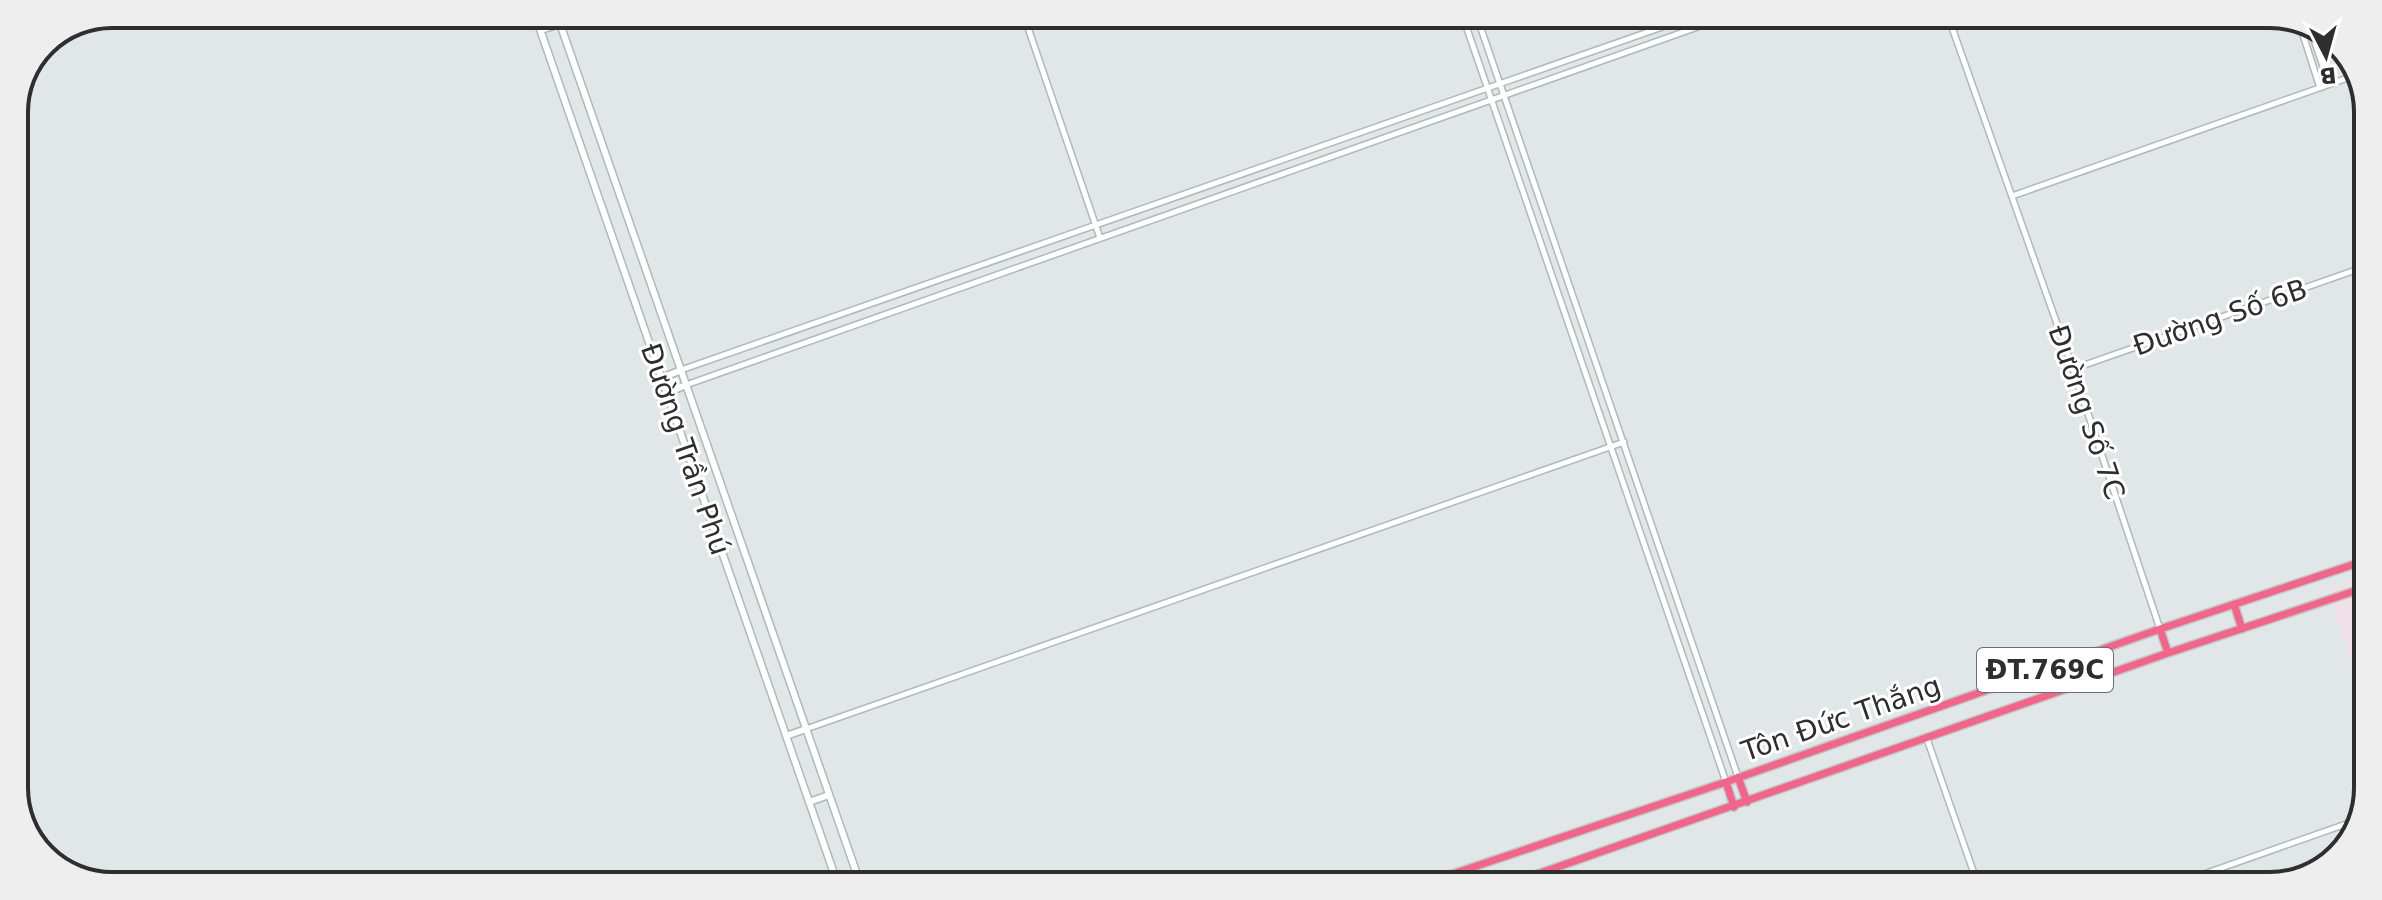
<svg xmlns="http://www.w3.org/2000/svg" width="2382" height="900" viewBox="0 0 2382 900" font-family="'DejaVu Sans',sans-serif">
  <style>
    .industrial { fill: #e1e6e8 }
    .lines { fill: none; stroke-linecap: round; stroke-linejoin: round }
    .street-casing { stroke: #aebab7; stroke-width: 8 }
    .secondary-casing { stroke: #aebab7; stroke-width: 9 }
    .primary-casing { stroke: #c4c4c4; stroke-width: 10 }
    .street { stroke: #fff; stroke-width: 5 }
    .secondary { stroke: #fff; stroke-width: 6 }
    .primary { stroke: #f06589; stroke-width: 7 }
    .labels { text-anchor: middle; stroke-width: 6; stroke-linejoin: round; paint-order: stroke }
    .shield { fill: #fff; stroke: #6d6d6d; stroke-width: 2 }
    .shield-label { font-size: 26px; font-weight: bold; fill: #2e2e2e }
    .street-label { font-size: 28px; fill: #2e2e2e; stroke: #fff }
    .rim { fill: none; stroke: #2e2e2e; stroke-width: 4 }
  </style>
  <rect width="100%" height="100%" fill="#efe1e7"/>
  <!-- industrial -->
  <path class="industrial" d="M112 14 2302 19 2348 53 2368 106 2364 575 2327 590 2363 699V820L2329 866 2270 886 80 881 35 848 14 794V106L43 43Z"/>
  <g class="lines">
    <!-- street casing -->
    <g class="street-casing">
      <path id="street" d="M1024 16 1100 238
        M1463 17 1726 782
        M1477 17 1738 777
        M1949 19 2073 369 2160 629
        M2298 19 2320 88
        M2309 25 2329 84
        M2012 196 2356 75
        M2073 369 2367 266
        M681 370 1688 18
        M686 385 1723 18
        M806 729 1624 442
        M1927 739 1978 885
        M2170 886 2363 818"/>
    </g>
    <!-- secondary casing -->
    <g class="secondary-casing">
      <path id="secondary" d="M535 15 837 882
        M557 15 860 883
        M541 30 560 24
        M662 378 681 370
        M667 393 686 385
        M786 736 806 729
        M809 802 829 795"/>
    </g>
    <!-- primary casing -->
    <g class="primary-casing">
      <path id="primary" d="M2234 604 2242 629
        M2160 629 2168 653
        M2052 667 2060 691
        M1738 777 1747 802
        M1726 782 1734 807
        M1423 884 1726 782 2160 629 2364 561
        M1509 884 2168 653 2364 588"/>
    </g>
    <!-- street -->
    <use href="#street" class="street"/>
    <!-- secondary -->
    <use href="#secondary" class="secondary"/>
    <!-- primary -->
    <use href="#primary" class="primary"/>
  </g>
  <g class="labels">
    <!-- shield labels -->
    <rect class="shield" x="1977" y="648" width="136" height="44" rx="6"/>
    <g class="shield-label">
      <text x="2045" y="679">ĐT.769C</text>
    </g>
    <!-- street labels -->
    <g class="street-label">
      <text transform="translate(2220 317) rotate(-19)" y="10">Đường Số 6B</text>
      <text transform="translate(2087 412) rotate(71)" y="10">Đường Số 7C</text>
      <text transform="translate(686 449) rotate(71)" y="10">Đường Trần Phú</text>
      <text transform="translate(1841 718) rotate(-19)" y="10">Tôn Đức Thắng</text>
    </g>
  </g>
  <!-- crop -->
  <path d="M0 0H2382V900H0ZM112 28H2270A84 84 0 0 1 2354 112V788A84 84 0 0 1 2270 872H112A84 84 0 0 1 28 788V112A84 84 0 0 1 112 28Z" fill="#eee" fill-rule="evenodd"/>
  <path class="rim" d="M112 28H2270A84 84 0 0 1 2354 112V788A84 84 0 0 1 2270 872H112A84 84 0 0 1 28 788V112A84 84 0 0 1 112 28Z"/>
  <!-- north arrow -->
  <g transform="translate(2326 56) rotate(174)" stroke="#ffffff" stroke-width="6" paint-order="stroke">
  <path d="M0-6L14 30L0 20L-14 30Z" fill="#2e2e2e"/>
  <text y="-12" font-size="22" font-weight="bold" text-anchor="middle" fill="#2e2e2e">B</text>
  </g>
</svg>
